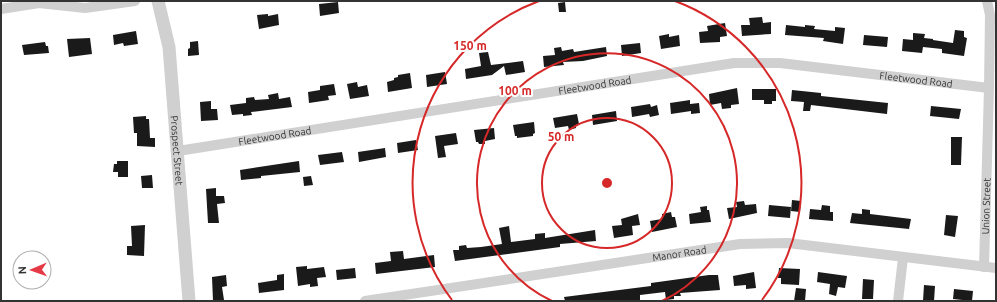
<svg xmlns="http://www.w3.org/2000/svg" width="997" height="302" viewBox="0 0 997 302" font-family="Ubuntu,sans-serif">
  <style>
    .building { fill: #1a1a1a }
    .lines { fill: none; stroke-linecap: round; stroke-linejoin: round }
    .minor { stroke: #d0d0d0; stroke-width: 10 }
    .tertiary { stroke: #d0d0d0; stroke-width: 13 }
    .ring { fill: none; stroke: #d62828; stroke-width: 2 }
    .labels { text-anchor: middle; stroke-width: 4; stroke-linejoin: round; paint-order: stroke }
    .street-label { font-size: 10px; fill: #333; stroke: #fff }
    .centre { fill: #d62828; stroke: #fff; stroke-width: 2 }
    .ring-label { font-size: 12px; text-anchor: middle; font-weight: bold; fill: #d62828; stroke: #fff; stroke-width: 4; stroke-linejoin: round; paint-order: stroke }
  </style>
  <rect width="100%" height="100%" fill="#fff"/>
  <!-- building -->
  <path class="building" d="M338 2 339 13 320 16 319 4Z
    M565 2 566 12H559L558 3Z
    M268 14V16L278 14 279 25 259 29 257 15Z
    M762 17 763 23 771 22V34L742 36 741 25H750L749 18Z
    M725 23 727 36 720 37V42L700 43 699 32 708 31 707 26Z
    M786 25 805 27V25L815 26 814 29 835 31V27L845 28 843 44 823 41 824 38 785 35Z
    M955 30 964 31V37L967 38 964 56 942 53V49L923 47 922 53 902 51 903 39 913 40V33L925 34 924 38 933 39V40L953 43Z
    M136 31 138 44 124 46 123 43 114 45 113 35Z
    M669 34V37L679 35 680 46 661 49 659 36Z
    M864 35 888 37 887 47 863 45Z
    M90 38 92 54 69 57 67 39Z
    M198 41 199 55 188 56V49L190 48V42Z
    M45 42 46 46H48L49 53 24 55 22 45Z
    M640 43 641 53 622 56 621 45Z
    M561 47 562 51 573 49 574 52 606 47 607 56 583 61 563 62 564 65 544 67 543 56 555 55 554 48Z
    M488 52 491 65 523 61 525 72 506 75 504 66 492 75 466 79 465 69 481 66 479 53Z
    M445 72 447 84 427 87 426 75Z
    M410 73 412 88 388 92 387 82 394 80V78L398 77V75Z
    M357 82 358 87 367 85 369 96 350 99 347 84Z
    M334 84 336 95 328 96 329 100 309 103 308 92 320 90V86Z
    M737 88 739 104 731 105V108L722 109 721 103 710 105 709 94Z
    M752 89H776V101H772V104H764V100H752Z
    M792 90 821 93V96L888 103 887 114 811 105 810 111H803L804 102 791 101Z
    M278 93 279 99 290 97 292 107 251 112 252 115 243 116V114L232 115 230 105 246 103V98L254 97 255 100 269 99 268 95Z
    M690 100V104L699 103 700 113 691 114V111L671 114 670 103Z
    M211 101V109H217L218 120 201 121 200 102Z
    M650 104 651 107 657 105 659 115 650 117 649 114 632 117 631 107Z
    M931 106 961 109 959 119 930 116Z
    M616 111 617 121 593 125 592 115Z
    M577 114 579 124 576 125V128L569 130 568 126 555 128 553 118Z
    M146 116V119H149L150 138H155V147L137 146V133H134L133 117Z
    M534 122 535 133 533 134V136L517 138V136H515L513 125Z
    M494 128 495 139 485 141V144H479L478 142H476L474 130Z
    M456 133 458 144 444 146 446 157 438 158 435 136Z
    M951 137H962L961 165H951Z
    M416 140 418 150 398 153 397 143Z
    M385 148 386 157 359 162 358 152Z
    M342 152 344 162 320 165 318 155Z
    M117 161H128V177H118V172H113L114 164H117Z
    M299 161 300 172 261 176V178L241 180 240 170Z
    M152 175 153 188H142L141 176Z
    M311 176 313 185 304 186 303 177Z
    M216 188V196H224L225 203 217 204 219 223H208L206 189Z
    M792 200 801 201 800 212 791 211Z
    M744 201 745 205 756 204 757 213 729 219 727 208 737 207 736 202Z
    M769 205 791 207 790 218 768 216Z
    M822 205 830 206V212H833V221L809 219 810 209 821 210Z
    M707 206V210H709L711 222 690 224 689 214 701 212 700 207Z
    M862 209 870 210V214L911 219 909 229 850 223 852 213 862 214Z
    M671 212 672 217H675L677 227 652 232 650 221 662 219V214Z
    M638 214 640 225 632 226 633 235 614 238 612 226 622 225 621 219Z
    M946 215 958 216 955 237 944 235Z
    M145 225 144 256 127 255V246H132L131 226Z
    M509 226 511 242 535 239V234L545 233V238L595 230 596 241 560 244V247L455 261 453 250H459V246L466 245 467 248 481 247 502 244 499 228Z
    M403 251 404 259 434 255 435 267 376 274 375 263 391 261 390 252Z
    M307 266V269L324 267 326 277 317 278 318 286 310 287V284L298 286 296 267Z
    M355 268 356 278 337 280 336 270Z
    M779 268 800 269 799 285 781 284V278H778Z
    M754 272 756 288 746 289V285L734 286 733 276Z
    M818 272 847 276 845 288 838 287 836 296 829 294 830 284 817 282Z
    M284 274V290L259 293 258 283 277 280V275Z
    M226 275 227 286 222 287 224 300 213 301 212 277Z
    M709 275H718L720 290 680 293 681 296H674V299L666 300 665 292 640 295V301H565L564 297 651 286V283Z
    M863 279 874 280 873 299H862Z
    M924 285 935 286 934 301H923Z
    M796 288 806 289 805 301H794Z
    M954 289 973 291 972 301 953 299Z"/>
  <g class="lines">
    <!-- minor -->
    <g class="minor">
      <path d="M1 9 39 3 85 8 135 1"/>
      <path id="s1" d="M178 151 734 63H780L989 88"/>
      <path id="s2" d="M984 267 989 88 990 15 987 1"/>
      <path id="s3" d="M365 301 740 244 788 243 996 268"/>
      <path d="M898 301 903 258"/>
    </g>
    <!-- tertiary -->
    <path class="tertiary" id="s4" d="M158 1 169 47 189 301"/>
  </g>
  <!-- distance rings -->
  <g class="ring">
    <circle cx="607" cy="183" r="65"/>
    <path d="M552 301A130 130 0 1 1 662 301"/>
    <path d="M452 300A194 194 0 0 1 539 1M675 1A194 194 0 0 1 762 300"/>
  </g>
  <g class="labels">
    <!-- street labels -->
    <g class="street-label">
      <text dy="4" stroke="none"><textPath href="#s1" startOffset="746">Fleetwood Road</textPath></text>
      <text dy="4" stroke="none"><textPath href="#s1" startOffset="422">Fleetwood Road</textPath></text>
      <text dy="4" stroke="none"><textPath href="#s1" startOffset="98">Fleetwood Road</textPath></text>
      <text dy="4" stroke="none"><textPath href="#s4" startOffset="151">Prospect Street</textPath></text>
      <text dy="4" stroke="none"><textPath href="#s2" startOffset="61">Union Street</textPath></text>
      <text dy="4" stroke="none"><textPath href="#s3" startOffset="318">Manor Road</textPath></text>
    </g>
  </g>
  <circle cx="607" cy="183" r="6" class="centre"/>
  <g class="ring-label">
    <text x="470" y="50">150 m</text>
    <text x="515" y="95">100 m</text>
    <text x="561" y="141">50 m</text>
  </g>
  <!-- border -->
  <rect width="997" height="302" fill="none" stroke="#333333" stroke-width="4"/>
  <!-- north arrow -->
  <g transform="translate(32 270) rotate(268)"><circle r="19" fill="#ffffff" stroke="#adadad"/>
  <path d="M0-3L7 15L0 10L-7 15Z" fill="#e63946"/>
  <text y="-6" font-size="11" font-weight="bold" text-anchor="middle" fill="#333333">N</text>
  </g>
</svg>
